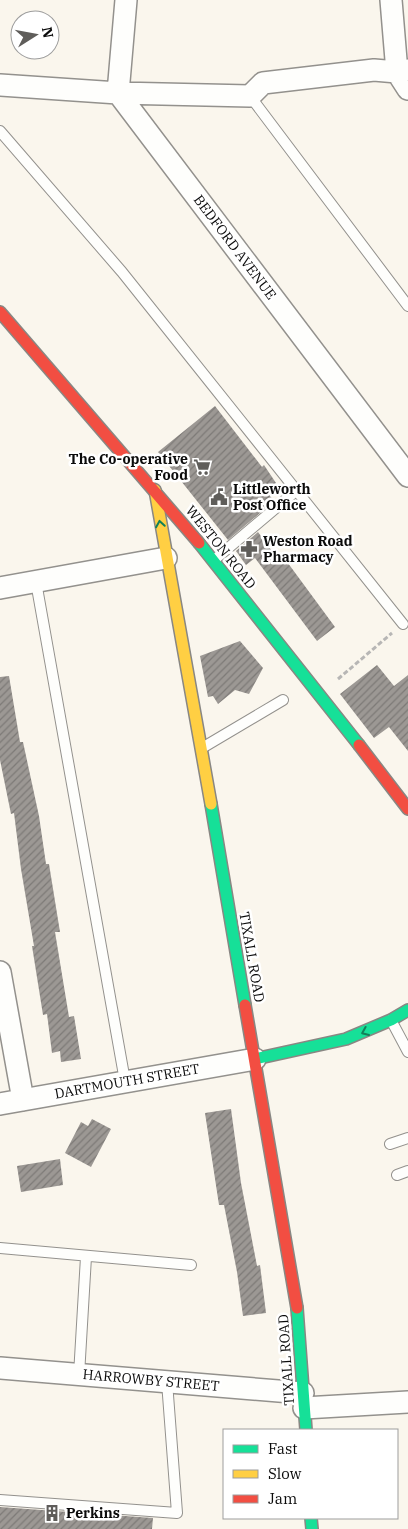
<svg xmlns="http://www.w3.org/2000/svg" width="408" height="1529" viewBox="0 0 408 1529" font-family="'IBM Plex Serif',serif">
  <style>
    .building { fill: url(#building-hatch) }
    .lines { fill: none; stroke-linecap: round; stroke-linejoin: round }
    .lane-casing { stroke: #93918d; stroke-width: 12 }
    .street-casing { stroke: #93918d; stroke-width: 24 }
    .fast-casing { stroke: #898783; stroke-width: 14 }
    .slow-casing { stroke: #898783; stroke-width: 14 }
    .jam-casing { stroke: #898783; stroke-width: 14 }
    .path { stroke: #b7b6b5; stroke-width: 3; stroke-dasharray: 5 2.5; stroke-linecap: butt }
    .lane { stroke: #fefefc; stroke-width: 10 }
    .street { stroke: #fefefc; stroke-width: 21 }
    .fast { stroke: #16e098; stroke-width: 11 }
    .slow { stroke: #ffcf43; stroke-width: 11 }
    .jam { stroke: #f24e42; stroke-width: 11 }
    .oneway { stroke: #118059 }
    .labels { text-anchor: middle; stroke-width: 5; stroke-linejoin: round; paint-order: stroke }
    .street-label { font-size: 14px; fill: #0b0b0b; stroke: #fff }
    .poi-label { font-size: 14px; font-weight: bold; fill: #0b0b0b; stroke: #fff; text-anchor: start }
  </style>
  <defs>
    <pattern id="building-hatch" width="6" height="6" patternUnits="userSpaceOnUse" patternTransform="scale(1.25)"><rect width="6" height="6" fill="#9c9894"/><path d="M-1 1l2-2M0 6l6-6M5 7l2-2" fill="none" stroke="#7d7a77"/></pattern>
  </defs>
  <rect width="100%" height="100%" fill="#faf6ed"/>
  <!-- building -->
  <path class="building" d="M215 406 262 467 264 465 276 483 267 492 274 501 228 540 158 452Z
    M258 532 277 558 282 555 335 627 317 641 255 558 246 565 236 551Z
    M240 641 263 668 249 694 235 690 218 704 213 696 208 697 200 656Z
    M377 665 394 686 408 675V751L389 727 374 738 340 694Z
    M9 676 20 742H23L39 816 46 864H49L60 932H55L69 1017 74 1016 81 1059 61 1062 60 1051 52 1053 47 1014 43 1015 32 946H34L21 869 14 813 11 814 0 760V677Z
    M231 1109 241 1183 257 1266 260 1265 266 1313 243 1316 237 1272 224 1205H219L205 1113Z
    M92 1119 111 1129 91 1167 65 1153 81 1122 88 1126Z
    M60 1159 63 1185 21 1192 17 1166Z
    M0 1507 153 1518 152 1529H0Z"/>
  <g class="lines">
    <!-- lane casing -->
    <g class="lane-casing">
      <path id="lane" d="M250 96 408 306
        M0 131 122 272 403 624
        M214 560 296 491
        M36 582 125 1081
        M202 748 283 700
        M391 1020 408 1052
        M390 1144 408 1138
        M397 1175 408 1171
        M0 1248 191 1265
        M79 1375 86 1257
        M0 1500 177 1513 167 1382"/>
    </g>
    <!-- street casing -->
    <g class="street-casing">
      <path id="street" d="M126 0 118 93 408 476
        M391 0 397 72 408 89
        M0 85 118 93 250 96 263 83 374 70 397 72 408 70
        M0 588 166 558
        M0 972 23 1100
        M0 1104 255 1059
        M0 1368 303 1393
        M304 1408 408 1402"/>
    </g>
    <!-- fast casing -->
    <g class="fast-casing">
      <path id="fast" d="M199 543 359 745
        M211 804 245 1005
        M255 1059 346 1039 391 1020 408 1010
        M297 1308 306 1430
        M311 1518 312 1529"/>
    </g>
    <!-- slow casing -->
    <g class="slow-casing">
      <path id="slow" d="M155 490 211 804"/>
    </g>
    <!-- jam casing -->
    <g class="jam-casing">
      <path id="jam" d="M0 312 199 543
        M359 745 408 809
        M245 1005 297 1308"/>
    </g>
    <!-- path -->
    <path class="path" d="M338 679 392 633"/>
    <!-- lane -->
    <use href="#lane" class="lane"/>
    <!-- street -->
    <use href="#street" class="street"/>
    <!-- fast -->
    <use href="#fast" class="fast"/>
    <!-- slow -->
    <use href="#slow" class="slow"/>
    <!-- jam -->
    <use href="#jam" class="jam"/>
  </g>
  <!-- one-way arrows -->
  <defs><path id="oneway-chevron" d="M-2-3.5L2.5 0L-2 3.5" fill="none" stroke-width="1.6" stroke-linecap="round" stroke-linejoin="round" transform="scale(1.25)"/></defs>
  <g class="oneway">
    <use href="#oneway-chevron" transform="translate(160 524) rotate(-99)"/>
    <use href="#oneway-chevron" transform="translate(365 1032) rotate(157)"/>
  </g>
  <!-- icons -->
  <defs>
    <g id="supermarket-bare" transform="scale(1.35)"><path d="M-6-5.5h2.5l.6 2H6L4.5 2H-2.5L-4.4-4H-6ZM-1.5 3.2a1.3 1.3 0 1 0 .1 0ZM3 3.2a1.3 1.3 0 1 0 .1 0Z" fill="#5f5d5a" stroke="#fff" stroke-width="2.5" paint-order="stroke"/></g>
    <g id="civic-bare" transform="scale(1.35)"><path d="M-.6-6.5H3V-4.5H.6V-3L4-1V1h2V6H-6V1h2V-1L-.6-3ZM-1.2 2.5V6h2.4V2.5Z" fill="#5f5d5a" stroke="#fff" stroke-width="2.5" paint-order="stroke"/></g>
    <g id="pharmacy-bare" transform="scale(1.35)"><path d="M-2-6h4v4h4v4h-4v4h-4v-4h-4v-4h4Z" fill="#5f5d5a" stroke="#fff" stroke-width="2.5" paint-order="stroke"/></g>
    <g id="building-bare" transform="scale(1.35)"><path d="M-4-6H4V6H1V3H-1V6H-4ZM-2.5-4.3h1.7v1.8h-1.7ZM.8-4.3h1.7v1.8H.8ZM-2.5-1h1.7V.8h-1.7ZM.8-1h1.7V.8H.8Z" fill="#5f5d5a" stroke="#fff" stroke-width="2.5" paint-order="stroke"/></g>
  </defs>
  <g fill-rule="evenodd">
    <use href="#supermarket-bare" x="202" y="467"/>
    <use href="#civic-bare" x="219" y="497"/>
    <use href="#pharmacy-bare" x="249" y="549"/>
    <use href="#building-bare" x="52" y="1513"/>
  </g>
  <g class="labels">
    <!-- street labels -->
    <g class="street-label">
      <text transform="translate(235 247) rotate(53)" y="5">BEDFORD AVENUE</text>
      <text transform="translate(221 547) rotate(51)" y="5">WESTON ROAD</text>
      <text transform="translate(252 957) rotate(80)" y="5">TIXALL ROAD</text>
      <text transform="translate(127 1081) rotate(-10)" y="5">DARTMOUTH STREET</text>
      <text transform="translate(286 1360) rotate(-94)" y="5">TIXALL ROAD</text>
      <text transform="translate(151 1380) rotate(5)" y="5">HARROWBY STREET</text>
    </g>
    <!-- poi labels -->
    <g class="poi-label">
      <text x="188" y="464" text-anchor="end">The Co-operative<tspan x="188" dy="16">Food</tspan></text>
      <text x="233" y="494">Littleworth<tspan x="233" dy="16">Post Office</tspan></text>
      <text x="263" y="546">Weston Road<tspan x="263" dy="16">Pharmacy</tspan></text>
      <text x="66" y="1518">Perkins</text>
    </g>
  </g>
  <!-- legend -->
  <rect x="223" y="1429" width="175" height="90" fill="#ffffff" stroke="#9d9d9d"/>
  <rect x="233" y="1445" width="25" height="8" fill="#16e098" stroke="#9d9d9d"/>
  <text x="268" y="1454" font-size="15" fill="#0b0b0b">Fast</text>
  <rect x="233" y="1470" width="25" height="8" fill="#ffcf43" stroke="#9d9d9d"/>
  <text x="268" y="1479" font-size="15" fill="#0b0b0b">Slow</text>
  <rect x="233" y="1495" width="25" height="8" fill="#f24e42" stroke="#9d9d9d"/>
  <text x="268" y="1504" font-size="15" fill="#0b0b0b">Jam</text>
  <!-- north arrow -->
  <g transform="translate(35 35) rotate(79)"><circle r="24" fill="#ffffff" stroke="#9d9d9d"/>
  <path d="M0-4L9 19L0 12L-9 19Z" fill="#5f5d5a"/>
  <text y="-8" font-size="14" font-weight="bold" text-anchor="middle" fill="#0b0b0b">N</text>
  </g>
</svg>
